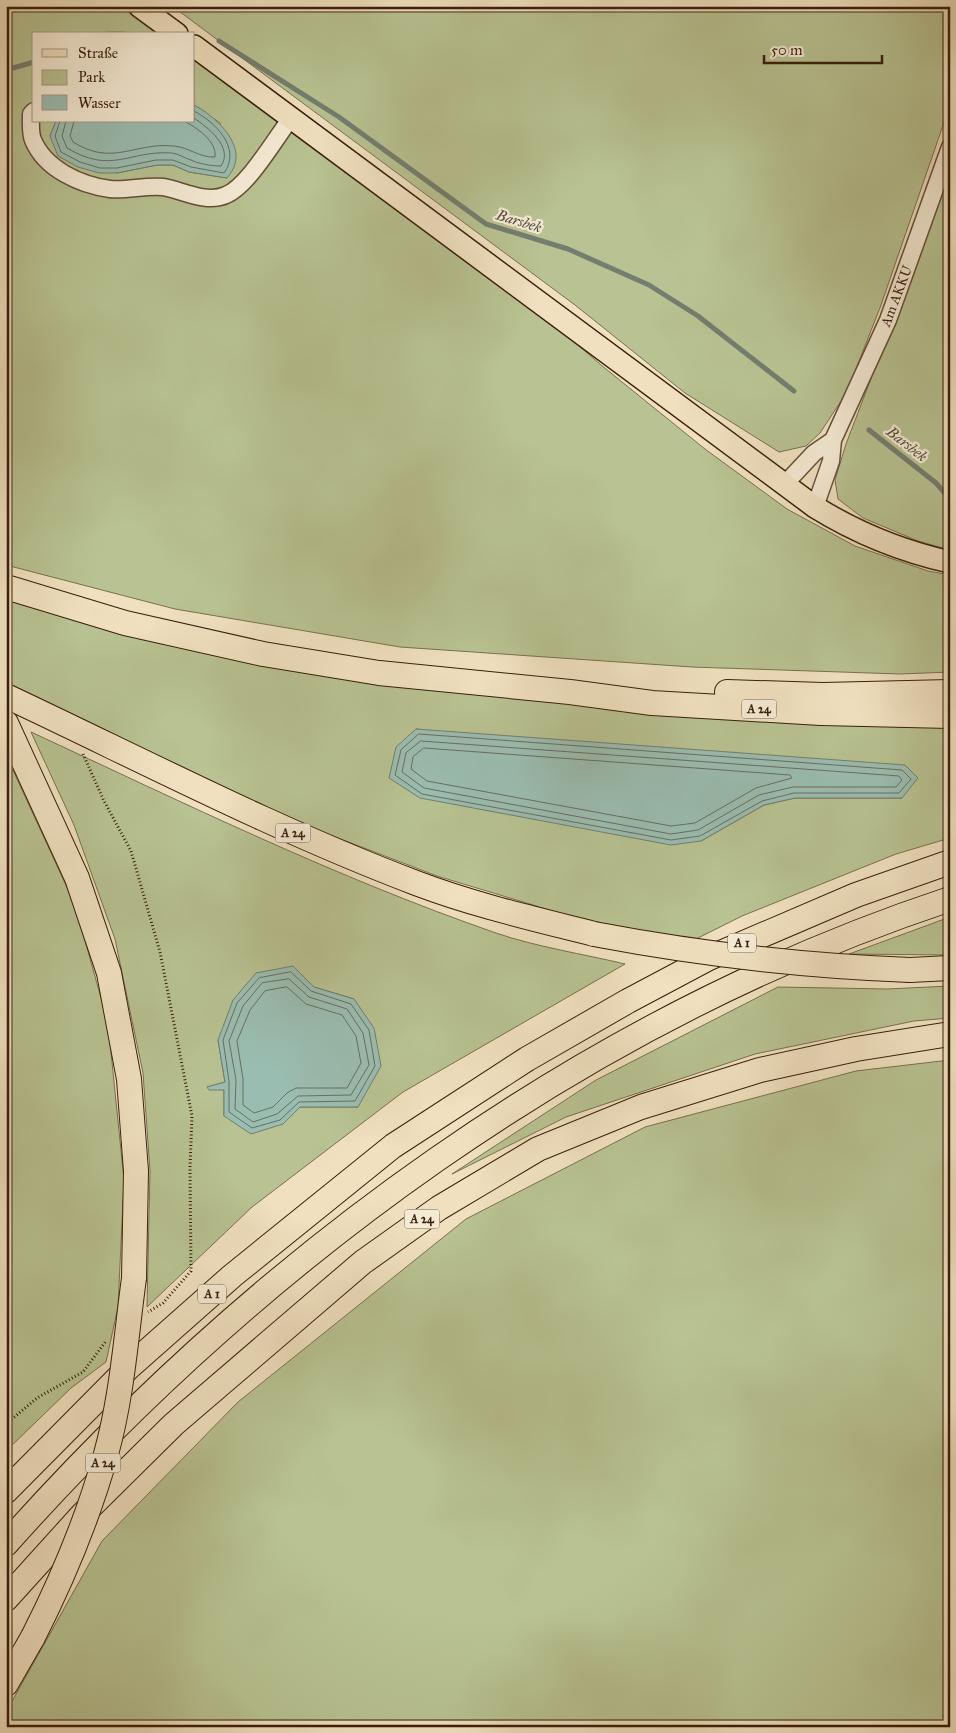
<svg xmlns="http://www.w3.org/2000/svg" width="956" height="1733" viewBox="0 0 956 1733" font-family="'IM FELL Great Primer',serif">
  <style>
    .green { fill: #b8c292; stroke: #78704e; fill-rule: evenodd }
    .water { fill: #9abdb1; stroke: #737e6f }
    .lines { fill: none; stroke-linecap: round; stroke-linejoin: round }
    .shore { stroke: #696e5e; stroke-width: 1 }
    .stream { stroke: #737e6f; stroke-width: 5 }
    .minor-casing { stroke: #664f38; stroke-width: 19 }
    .major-casing { stroke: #381f0b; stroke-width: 24 }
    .highway-casing { stroke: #381f0b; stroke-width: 26 }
    .path { stroke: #381f0b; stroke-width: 3; stroke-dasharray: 1 2.5; stroke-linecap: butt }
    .minor { stroke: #f5ebd5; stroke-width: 16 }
    .major { stroke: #f0e0bf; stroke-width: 21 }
    .highway { stroke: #f0e0bf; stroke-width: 24 }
    .highway-bridge-casing { stroke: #381f0b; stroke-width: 26; stroke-linecap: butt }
    .highway-bridge { stroke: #f0e0bf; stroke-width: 24 }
    .labels { text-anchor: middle; stroke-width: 4.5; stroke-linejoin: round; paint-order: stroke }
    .shield { fill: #f5ebd5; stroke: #715c48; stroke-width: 1 }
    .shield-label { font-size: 12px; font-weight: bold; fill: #381f0b }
    .street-label { font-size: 14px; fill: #381f0b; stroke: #f5ebd5 }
    .water-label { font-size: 15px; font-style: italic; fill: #554e3d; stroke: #f5ebd5 }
  </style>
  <rect width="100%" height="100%" fill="#f0e0bf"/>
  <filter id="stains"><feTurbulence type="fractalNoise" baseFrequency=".004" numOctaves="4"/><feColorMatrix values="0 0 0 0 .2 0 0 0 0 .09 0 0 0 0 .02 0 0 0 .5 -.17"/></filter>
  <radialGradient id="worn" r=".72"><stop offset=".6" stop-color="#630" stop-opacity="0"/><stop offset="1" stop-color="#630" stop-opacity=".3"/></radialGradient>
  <!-- green -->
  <path class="green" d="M6 6H120L159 34H34V121H56L50 136 117 173 157 165H173L189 172 227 178 220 123 194 105V59L518 293 601 365 705 449 787 509 855 546 928 571 950 575V672L900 674 692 667 400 647 175 609 6 565Z
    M172 6H950V105L881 305 847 392 820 433 806 446 779 452 685 393 575 305Z
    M950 172V550L918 541 863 518 838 499 835 480 846 444Z
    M6 598 210 653 363 682 606 707 950 721V838L896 854 742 916 694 940 586 921 437 876 299 823 6 682ZM416 729 902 798H795L764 805 701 841Z
    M31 732C184 803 337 878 496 933 537 947 583 954 625 964L403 1092 252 1207 147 1307 150 1171 143 1073 115 939 74 825ZM293 966 314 987 354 999 358 1107H300L283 1124 224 1116V1090L207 1087 225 1082 218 1040Z
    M6 755 75 905 108 1023 124 1180 118 1307 106 1362 71 1388 6 1451Z
    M950 917V955L849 954Z
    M950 986V1018L914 1021 755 1054 566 1117 452 1174 596 1080 778 987 887 989Z
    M950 1060V1727H6V1712L102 1541 238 1402 466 1219 645 1127 856 1071Z"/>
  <!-- water -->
  <path class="water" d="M194 105C213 115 242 140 235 164 234 169 230 174 227 178L189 172 173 165H157L117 173H99L78 167 58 156 50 136 56 121H194Z
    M416 729 905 765 918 778 902 798H795L764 805 701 841 671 845 420 798 389 778 396 747Z
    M293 966 314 987 354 999 374 1028 381 1066 358 1107H300L283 1124 251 1134 224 1116V1090H209L207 1087 225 1082 218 1040 233 1000 256 973Z"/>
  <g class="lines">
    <!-- shore -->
    <path class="shore" d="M60 121 55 136 61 152 80 162 100 168H117L156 160H173L191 167 224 173C242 148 215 122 194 111
      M66 121 62 136 67 148C112 175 129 150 172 153 179 154 184 158 191 160 199 164 212 166 221 166 234 147 207 127 194 118
      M74 121 70 136 73 142C113 167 134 142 174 146 188 147 200 158 215 157 217 141 197 128 184 121
      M419 734 902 770 911 779 899 793H794L762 801 700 836 671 840 422 794 395 775 401 750Z
      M421 741 899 776 902 780 896 787H793L759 795 698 830 671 834 424 788 402 772 406 753Z
      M424 748 790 775 792 778 756 788 695 823 671 826 427 781 411 769 413 757Z
      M291 972 311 991 351 1004 369 1030 375 1066 355 1101 299 1102 280 1120 252 1128 229 1112V1081L223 1040 237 1003 259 978Z
      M289 979 309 997 347 1009 363 1033 369 1065 351 1095 298 1096 277 1114 253 1122 235 1109 236 1080 229 1041 243 1006 262 983Z
      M287 987 306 1004 342 1015 356 1036 361 1063 347 1088H296L287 1093 273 1107 254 1113 243 1105V1079L237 1041 250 1010 265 991Z"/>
    <!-- stream -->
    <path class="stream" d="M108 34H124
      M219 41 339 117 486 224 568 249 649 285 698 316 794 391
      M6 70 34 62
      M869 430 936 483 950 499"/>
    <!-- minor casing -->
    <g class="minor-casing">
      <path id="minor" d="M34 111 31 114C31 122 30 133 33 140 45 169 80 185 110 189 127 191 145 185 163 187 182 190 206 204 226 195 248 186 275 139 291 118
        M784 485 814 453 833 440
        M815 507 831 461 833 440 888 320 950 147"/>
    </g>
    <!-- major casing -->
    <g class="major-casing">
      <path id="major" d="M139 6 177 34
        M194 46 815 507C857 533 901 551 950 562"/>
    </g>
    <!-- highway casing -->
    <g class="highway-casing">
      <path id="highway" d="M6 587 125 623 263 654 379 673 570 692 652 703 821 713 950 716
        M727 692 823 695 950 692
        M6 696C142 760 276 830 416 883 474 905 535 919 594 934
        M6 723 77 878 109 973 129 1079 136 1171 134 1278
        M910 970 950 968
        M6 1491 128 1368 232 1276 393 1146 527 1059 628 1001 709 958 856 895 950 862
        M6 1544C261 1258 584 1020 950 899
        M6 1599 82 1515 174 1424 363 1262 439 1208 538 1149 641 1107 760 1070 856 1049 950 1034
        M6 1684 33 1637"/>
    </g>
    <!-- path -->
    <path class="path" d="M83 754 104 801 131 851 160 952 192 1116 190 1167 191 1271 163 1303 148 1312
      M6 1424 37 1398 83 1372 106 1341"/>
    <!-- minor -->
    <use href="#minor" class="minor"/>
    <!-- major -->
    <use href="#major" class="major"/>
    <!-- highway -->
    <use href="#highway" class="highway"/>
    <!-- highway-bridge casing -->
    <g class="highway-bridge-casing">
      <path id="highway-bridge" d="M594 934C699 954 803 966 910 970
        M33 1637C63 1578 88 1518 106 1454 122 1397 126 1337 134 1278"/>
    </g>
    <!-- highway-bridge -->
    <use href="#highway-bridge" class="highway-bridge"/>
  </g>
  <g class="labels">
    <!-- shield labels -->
    <g class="shield">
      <rect x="741.5" y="699.5" width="35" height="19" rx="4"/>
      <rect x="275.5" y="823.5" width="35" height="19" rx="4"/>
      <rect x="728" y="933.5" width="28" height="19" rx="4"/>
      <rect x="404.5" y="1209.5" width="35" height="19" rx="4"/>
      <rect x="198" y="1284.5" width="28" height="19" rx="4"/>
      <rect x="85.5" y="1453.5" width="35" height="19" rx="4"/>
    </g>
    <g class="shield-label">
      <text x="759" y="713">A 24</text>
      <text x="293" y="837">A 24</text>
      <text x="742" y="947">A 1</text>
      <text x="422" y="1223">A 24</text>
      <text x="212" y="1298">A 1</text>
      <text x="103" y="1467">A 24</text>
    </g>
    <!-- street labels -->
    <g class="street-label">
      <text transform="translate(896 296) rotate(-69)" y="5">Am AKKU</text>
    </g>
    <!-- water labels -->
    <g class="water-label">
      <text transform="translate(519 221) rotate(17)" y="5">Barsbek</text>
      <text transform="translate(907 444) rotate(38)" y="5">Barsbek</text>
    </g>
  </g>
  <!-- margin -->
  <rect width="956" height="1733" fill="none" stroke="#f0e0bf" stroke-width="25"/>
  <rect x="8" y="8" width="941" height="1718" fill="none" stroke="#381f0b" stroke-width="2.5"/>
  <rect x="12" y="12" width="931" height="1708" fill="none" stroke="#381f0b"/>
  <!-- legend -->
  <rect x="32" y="32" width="162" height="90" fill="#f5ebd5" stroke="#a99984"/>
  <rect x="42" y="49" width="25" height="8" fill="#f0e0bf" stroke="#a99984"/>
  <text x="78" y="58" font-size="15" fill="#381f0b">Straße</text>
  <rect x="42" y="70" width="25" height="15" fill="#b8c292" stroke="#a99984"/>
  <text x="78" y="82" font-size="15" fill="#381f0b">Park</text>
  <rect x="42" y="95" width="25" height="15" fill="#9abdb1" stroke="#a99984"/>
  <text x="78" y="108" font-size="15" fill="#381f0b">Wasser</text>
  <!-- scale -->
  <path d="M764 55v8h118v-8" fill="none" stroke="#381f0b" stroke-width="2.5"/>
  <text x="771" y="55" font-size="15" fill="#381f0b" stroke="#f5ebd5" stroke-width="4" paint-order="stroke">50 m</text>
  <rect width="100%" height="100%" filter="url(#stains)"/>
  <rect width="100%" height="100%" fill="url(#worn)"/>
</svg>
